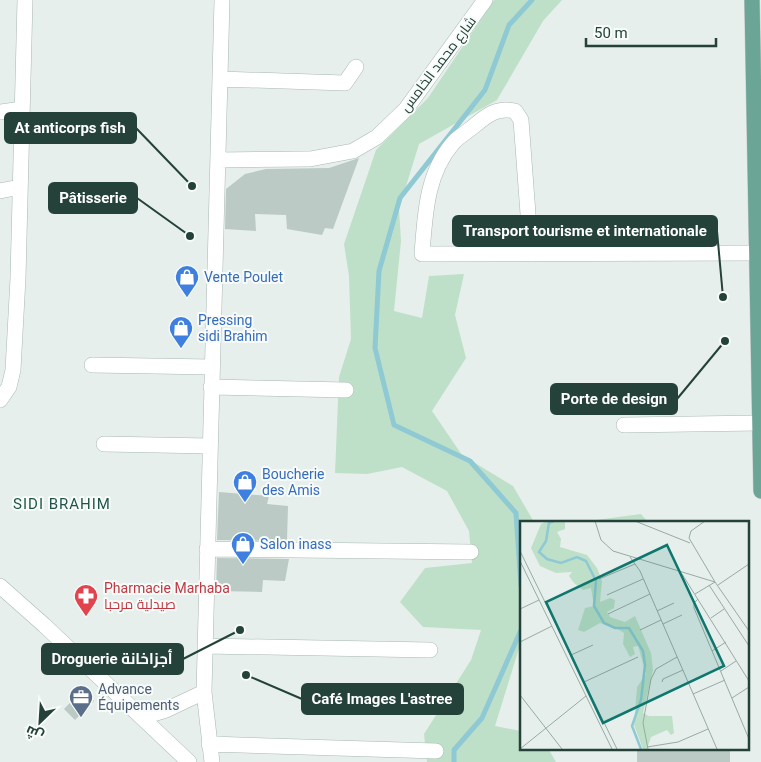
<svg xmlns="http://www.w3.org/2000/svg" width="761" height="762" viewBox="0 0 761 762" font-family="Roboto,Cairo,sans-serif">
  <style>
    .green { fill: #bfe0c8 }
    .lines { fill: none; stroke-linecap: round; stroke-linejoin: round }
    .stream { stroke: #8ec9d4; stroke-width: 5 }
    .building { fill: #bbcac4 }
    .minor-casing { stroke: #a8b8b2; stroke-width: 16 }
    .major-casing { stroke: #c2cac8; stroke-width: 16 }
    .minor { stroke: #fff; stroke-width: 15 }
    .major { stroke: #6aa596; stroke-width: 15 }
    .labels { text-anchor: middle; stroke-width: 4; stroke-linejoin: round; paint-order: stroke }
    .street-label { font-size: 14px; fill: #24423a; stroke: #f7fbf9 }
    .shop-label { font-size: 14px; fill: #366cbe; stroke: #f7fbf9; text-anchor: start }
    .health-label { font-size: 14px; fill: #be3a42; stroke: #f7fbf9; text-anchor: start }
    .service-label { font-size: 14px; fill: #4e5e75; stroke: #f7fbf9; text-anchor: start }
    .neighbourhood-label { font-size: 15px; letter-spacing: 1px; fill: #1f5548; stroke: #f7fbf9 }
    .inset-river { fill: none; stroke: #8ec9d4; stroke-width: 2.5 }
    .inset-road { fill: none; stroke: #98aaa4; stroke-width: 1 }
    .view { fill: #0f766e; fill-opacity: 0.15; stroke: #0f766e; stroke-width: 2.5 }
    .inset-edge { fill: none; stroke: #24423a; stroke-width: 2.5 }
    .leader { fill: none; stroke: #24423a; stroke-width: 2 }
    .callout-dot { fill: #24423a; stroke: #f7fbf9; stroke-width: 2 }
    .callout { fill: #24423a; stroke: #24423a; stroke-width: 2 }
    .callout-label { font-size: 15px; text-anchor: middle; font-weight: bold; fill: #fff }
  </style>
  <rect width="100%" height="100%" fill="#e6efeb"/>
  <!-- green -->
  <path class="green" d="M494 0H562L543 21 497 100 419 144 399 209 401 241 394 311 422 318 429 276 464 274 455 315 466 358 432 411 462 455 513 486 534 522 596 520 641 514 648 522H521V642L495 726 521 731V748H548L556 762H427L424 734 471 660 481 630 423 627 400 602 425 568 472 563 469 531 447 491 402 467 367 474 335 473 339 377 351 339 349 276 344 244 376 150 428 98Z"/>
  <g class="lines">
    <!-- stream -->
    <path class="stream" d="M521 586 516 513 470 461 394 425 375 348 379 271 400 198 485 90 509 25 532 0
      M454 762V750L482 718 521 630"/>
  </g>
  <!-- building -->
  <path class="building" d="M359 158 333 229 325 228 322 235 287 229 286 215 255 214 256 231 225 229 226 189 245 174 266 169 329 168Z
    M219 492 269 496 267 504 288 506 287 541 217 540Z
    M217 558 289 559 285 581 263 580 262 592 216 591Z
    M83 689 94 701 75 720 64 709Z
    M637 748H730V762H637Z"/>
  <g class="lines">
    <!-- minor casing -->
    <g class="minor-casing">
      <path id="minor" d="M220 79 345 83 356 67
        M0 112 22 109
        M218 160 310 159 353 151 377 137 406 109 485 0
        M0 191 20 187
        M531 254 521 120 515 111C497 107 487 115 474 126 467 132 458 137 453 143 426 174 425 216 422 254L757 253
        M92 365 212 367
        M211 387 346 390
        M0 400 9 387 13 370 18 278 25 0
        M624 425 759 423
        M104 444 210 446
        M207 549 471 552
        M0 586 44 625 189 762
        M205 646 430 650
        M143 717 166 710 204 692
        M209 744 436 751
        M212 762 204 692 222 0"/>
    </g>
    <!-- major casing -->
    <g class="major-casing">
      <path id="major" d="M752 0 761 491"/>
    </g>
    <!-- minor -->
    <use href="#minor" class="minor"/>
    <!-- major -->
    <use href="#major" class="major"/>
  </g>
  <!-- icons -->
  <defs>
    <g id="shop-pin" transform="scale(1.25)"><path d="M0 17L-7.5 6A9.5 9.5 0 1 1 7.5 6Z" fill="#3f7fe0" stroke="#f7fbf9"/><path d="M-5-2.5h2.3a2.7 3.5 0 0 1 5.4 0H5L5.5 6h-11ZM-1.5-2.5h3a1.5 2.3 0 0 0-3 0Z" fill="#fff"/></g>
    <g id="pharmacy-pin" transform="scale(1.25)"><path d="M0 17L-7.5 6A9.5 9.5 0 1 1 7.5 6Z" fill="#e0444e" stroke="#f7fbf9"/><path d="M-2-6h4v4h4v4h-4v4h-4v-4h-4v-4h4Z" fill="#fff"/></g>
    <g id="office-pin" transform="scale(1.25)"><path d="M0 17L-7.5 6A9.5 9.5 0 1 1 7.5 6Z" fill="#5c6f8a" stroke="#f7fbf9"/><path d="M-6-3h4V-5.5h4V-3h4V5H-6ZM-1-4.5V-3h2v-1.5ZM-6 0V1H6V0Z" fill="#fff"/></g>
  </defs>
  <g fill-rule="evenodd">
    <use href="#shop-pin" x="187" y="277"/>
    <use href="#shop-pin" x="181" y="328"/>
    <use href="#shop-pin" x="245" y="482"/>
    <use href="#shop-pin" x="243" y="544"/>
    <use href="#pharmacy-pin" x="86" y="596"/>
    <use href="#office-pin" x="81" y="697"/>
  </g>
  <g class="labels">
    <!-- street labels -->
    <g class="street-label">
      <text transform="translate(438 64) rotate(-53)" y="5">شارع محمد الخامس</text>
    </g>
    <!-- shop labels -->
    <g class="shop-label">
      <text x="204" y="282">Vente Poulet</text>
      <text x="198" y="325">Pressing<tspan x="198" dy="16">sidi Brahim</tspan></text>
      <text x="262" y="479">Boucherie<tspan x="262" dy="16">des Amis</tspan></text>
      <text x="260" y="549">Salon inass</text>
    </g>
    <!-- health labels -->
    <g class="health-label">
      <text x="104" y="593">Pharmacie Marhaba<tspan x="104" dy="16">صيدلية مرحبا</tspan></text>
    </g>
    <!-- service labels -->
    <g class="service-label">
      <text x="98" y="694">Advance<tspan x="98" dy="16">Équipements</tspan></text>
    </g>
    <!-- neighbourhood labels -->
    <g class="neighbourhood-label">
      <text x="62" y="509">SIDI BRAHIM</text>
    </g>
  </g>
  <!-- overview -->
  <g transform="translate(520 521)">
    <rect width="229" height="229" fill="#e6efeb"/>
    <path d="M27 0H45V8L37 11 41 18 40 26 67 34 77 47 82 60 80 81 90 77 95 79 94 87 87 91 90 96 105 101 115 95 131 132 133 149 123 192 129 195H152L154 212 151 214 147 209 131 216 127 228H123L114 204 117 166 126 153 118 125 113 126 115 133 110 136 103 123 104 112 96 107 80 102 64 111 58 109 65 87 74 85 71 67 63 69 54 62 49 55 52 51 36 52 20 45 11 27 21 3Z" fill="#bfe0c8"/>
    <path class="inset-river" d="M34 0 29 2 26 20 19 31 27 38 41 42 57 36 66 40 76 60 74 85 84 102 95 107H109L123 130 125 144 121 179 112 205 121 228"/>
    <path class="inset-road" d="M75 0 81 19 93 30 195 61 229 110M115 0 170 22M0 30 97 228M110 36 120 50 197 228M0 40 92 228M162 53 229 160M79 58 115 43M189 64 229 125M198 64 229 43M175 73 195 61 169 17 171 10 185 0M87 74 123 58M178 78 174 82V87L229 218M0 88 19 79M137 90 154 82M88 93 130 73M191 97 204 88M143 103 162 94M120 109 141 99M0 121 32 105M192 130 206 121M51 134 73 124M201 150 216 140M64 161 118 136M142 161 143 158 163 149M173 173 205 159M0 174 42 228M212 177 229 166M127 226 158 221 188 208M0 228 66 175M128 228 123 202 131 158 136 148 157 136"/>
    <path class="view" d="M147 24 204 145 83 202 26 81Z"/>
    <rect width="229" height="229" class="inset-edge"/>
  </g>
  <!-- callouts -->
  <path class="leader" d="M192 186L136 128M190 236L137 198M723 297L717 231M725 341L677 399M240 630L183 659M246 675L302 699"/>
  <g class="callout-dot">
    <circle cx="192" cy="186" r="5"/>
    <circle cx="190" cy="236" r="5"/>
    <circle cx="723" cy="297" r="5"/>
    <circle cx="725" cy="341" r="5"/>
    <circle cx="240" cy="630" r="5"/>
    <circle cx="246" cy="675" r="5"/>
  </g>
  <g class="callout">
    <rect x="5" y="113" width="131" height="30" rx="5"/>
    <rect x="49" y="183" width="88" height="30" rx="5"/>
    <rect x="453" y="216" width="264" height="30" rx="5"/>
    <rect x="551" y="384" width="126" height="30" rx="5"/>
    <rect x="42" y="644" width="141" height="30" rx="5"/>
    <rect x="302" y="684" width="161" height="30" rx="5"/>
  </g>
  <g class="callout-label">
    <text x="70" y="133">At anticorps fish</text>
    <text x="93" y="203">Pâtisserie</text>
    <text x="585" y="236">Transport tourisme et internationale</text>
    <text x="614" y="404">Porte de design</text>
    <text x="112" y="664">Droguerie أجزاخانة</text>
    <text x="382" y="704">Café Images L'astree</text>
  </g>
  <!-- north arrow -->
  <g transform="translate(40 722) rotate(205)" stroke="#f7fbf9" stroke-width="4" paint-order="stroke">
  <path d="M0-4L9 19L0 12L-9 19Z" fill="#24423a"/>
  <text y="-8" font-size="14" font-weight="bold" text-anchor="middle" fill="#24423a">ش</text>
  </g>
  <!-- scale -->
  <path d="M586 38v8h130v-8" fill="none" stroke="#24423a" stroke-width="2.5"/>
  <text x="594" y="38" font-size="15" fill="#24423a" stroke="#f7fbf9" stroke-width="4" paint-order="stroke">50 m</text>
</svg>
